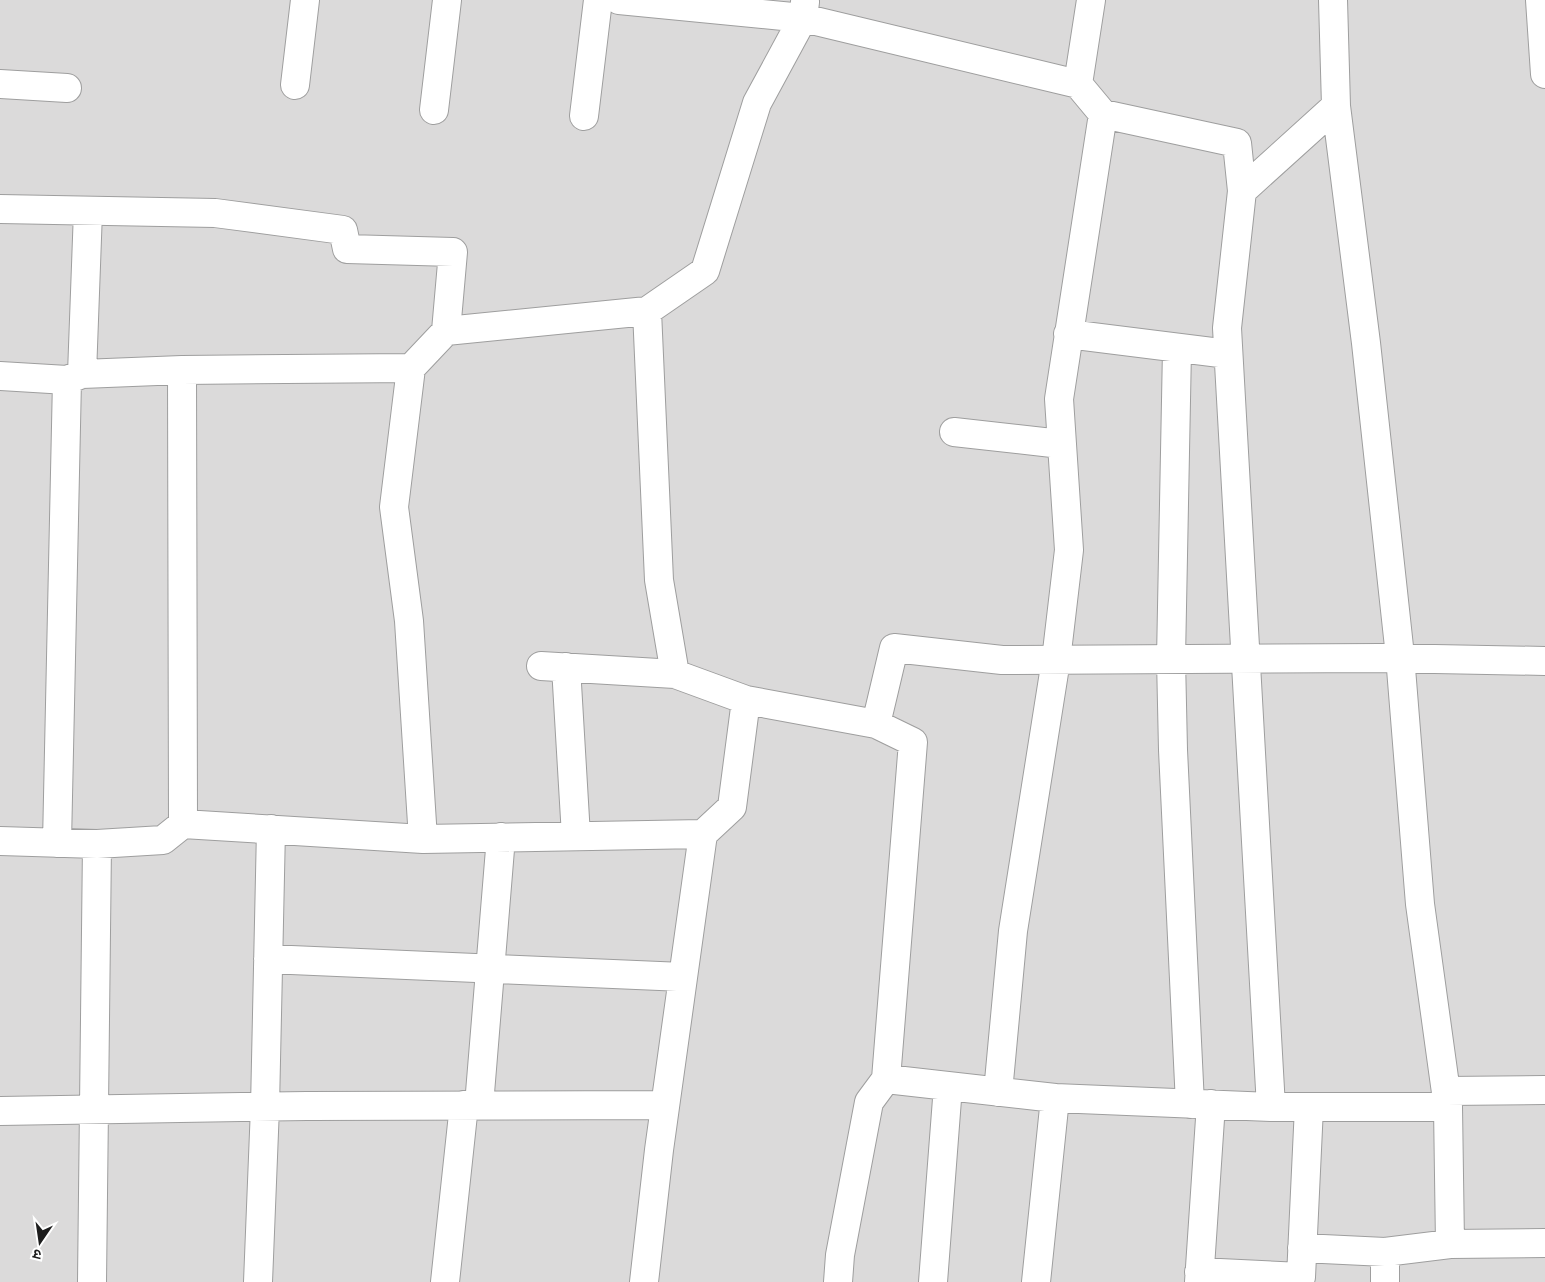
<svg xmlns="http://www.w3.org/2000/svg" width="1545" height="1282" viewBox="0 0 1545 1282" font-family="Figtree,'Noto Sans Devanagari',sans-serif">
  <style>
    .residential { fill: #dbdada }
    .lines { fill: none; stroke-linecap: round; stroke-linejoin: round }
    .minor-casing { stroke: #9e9e9e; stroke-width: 30 }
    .minor { stroke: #fff; stroke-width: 28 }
  </style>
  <rect width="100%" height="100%" fill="#ede9e4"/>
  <!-- residential -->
  <path class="residential" d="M0 0H1545V1282H0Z"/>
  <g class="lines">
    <!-- minor casing -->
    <g class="minor-casing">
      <path id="minor" d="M619 0 803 18 1078 84 1103 114
        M1333 0 1336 106 1366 343 1400 656 1420 904 1448 1107 1450 1244 1545 1243
        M1540 0 1545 74
        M0 84 67 88
        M1078 84 1091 0
        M295 85 305 0
        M1336 106 1242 191 1227 328 1271 1107H1448
        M434 110 447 0
        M584 116 598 0
        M0 209 215 213 343 230 347 249 453 252 446 331
        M647 311 705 271 757 103 803 18 805 2
        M1068 334 1228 354
        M1177 349 1171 659 1173 750 1190 1104
        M411 368 394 507 409 621 423 839
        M182 370 183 824
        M82 374 88 211
        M0 376 67 380 82 374 182 370 411 368 446 331 647 311 659 580 675 674 746 700
        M954 432 1061 444
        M541 666 675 674
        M566 667 576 836
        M876 724 913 742 886 1079 1055 1098
        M0 841 97 844 163 840 183 824 423 839 703 834
        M57 843 67 380
        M268 959 683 977
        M1446 1091 1545 1090
        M998 1092 1013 931 1056 660 1069 550 1059 399 1103 114 1237 143 1242 191
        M479 1105 501 837
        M0 1111 307 1106 665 1105
        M1302 1248 1385 1252 1450 1244
        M1199 1272 1301 1277 1309 1107
        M92 1282 97 844
        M258 1282 265 1107 271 829
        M445 1282 464 1105
        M644 1282 659 1150 703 834 732 807 746 700 876 724 894 648 1002 660 1382 658 1545 661
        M838 1282 840 1255 869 1102 886 1079
        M933 1282 948 1086
        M1036 1282 1055 1098 1271 1107
        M1199 1282 1211 1104
        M1385 1282V1252"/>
    </g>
    <!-- minor -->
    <use href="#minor" class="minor"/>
  </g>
  <!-- north arrow -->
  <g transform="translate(40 1242) rotate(193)" stroke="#ffffff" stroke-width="4" paint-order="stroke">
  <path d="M0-4L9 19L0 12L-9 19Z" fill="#1d1d1d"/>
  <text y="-8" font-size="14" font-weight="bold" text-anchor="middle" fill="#1d1d1d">उ</text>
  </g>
</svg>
